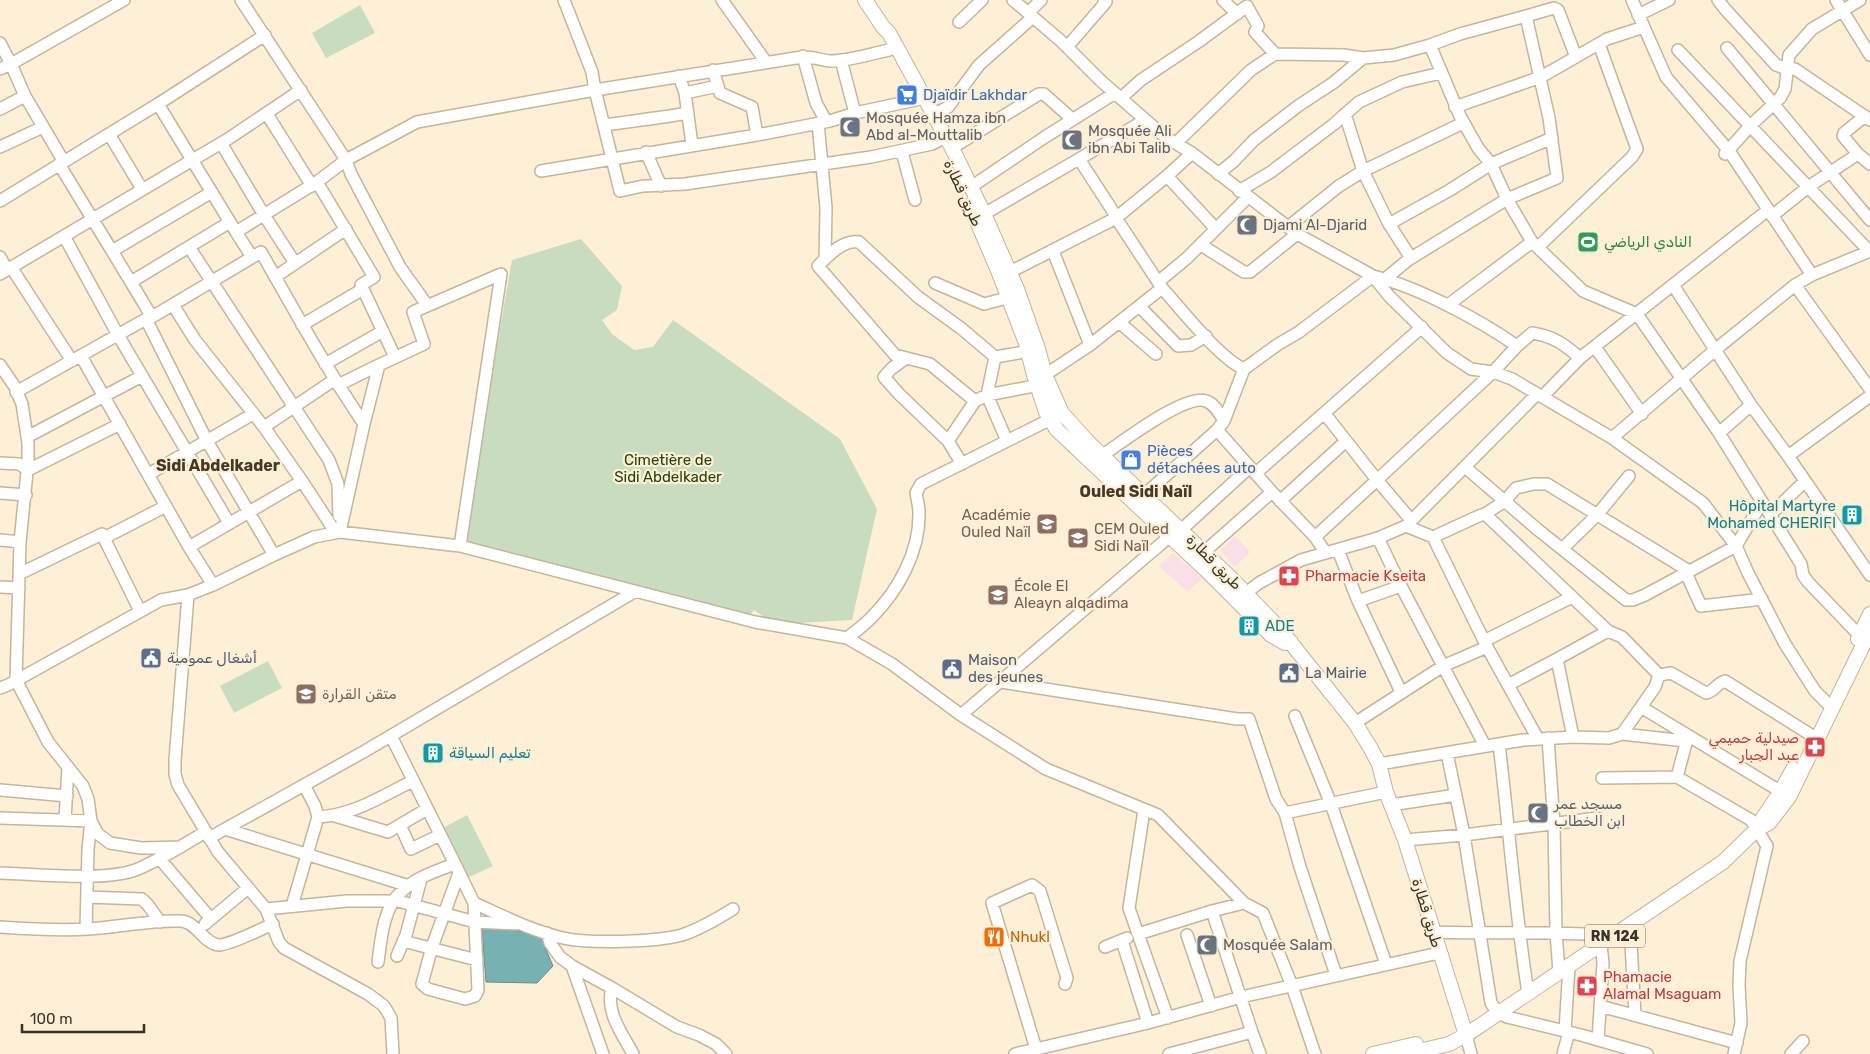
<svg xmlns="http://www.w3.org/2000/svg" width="1870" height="1054" viewBox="0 0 1870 1054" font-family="Rubik,'Noto Naskh Arabic',sans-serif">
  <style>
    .medical { fill: #fae0e6 }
    .green { fill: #c9dcbf }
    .water { fill: #78b1b2; stroke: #658b89 }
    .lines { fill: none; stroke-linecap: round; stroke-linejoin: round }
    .minor-casing { stroke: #c3b69e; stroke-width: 14 }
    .major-casing { stroke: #c3b69e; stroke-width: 16 }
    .minor { stroke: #fff; stroke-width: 11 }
    .major { stroke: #fff; stroke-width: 14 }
    .labels { text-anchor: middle; stroke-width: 4.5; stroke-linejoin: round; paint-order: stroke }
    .shield { fill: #fdf0d7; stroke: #736c5d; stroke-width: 1 }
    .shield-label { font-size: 14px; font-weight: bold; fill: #383329 }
    .shop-label { font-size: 15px; fill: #366cbe; stroke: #fdf0d7; text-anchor: start }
    .worship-label { font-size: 15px; fill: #5b616d; stroke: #fdf0d7; text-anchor: start }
    .street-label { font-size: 15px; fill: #383329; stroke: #fdf0d7 }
    .leisure-label { font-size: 15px; fill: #27864d; stroke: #fdf0d7; text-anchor: start }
    .park-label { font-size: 15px; fill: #25430c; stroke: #fdf0d7 }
    .culture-label { font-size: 15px; fill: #0d838f; stroke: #fdf0d7; text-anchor: start }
    .education-label { font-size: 15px; fill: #785e54; stroke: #fdf0d7; text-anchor: start }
    .health-label { font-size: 15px; fill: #be3a42; stroke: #fdf0d7; text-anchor: start }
    .service-label { font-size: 15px; fill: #4e5e75; stroke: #fdf0d7; text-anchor: start }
    .food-label { font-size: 15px; fill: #c56008; stroke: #fdf0d7; text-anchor: start }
    .neighbourhood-label { font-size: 16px; font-weight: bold; fill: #443925; stroke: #fdf0d7 }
  </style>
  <rect width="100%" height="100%" fill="#fdf0d7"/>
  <!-- medical -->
  <path class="medical" d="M1235 536 1250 552 1235 567 1220 551Z
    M1173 553 1202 578 1188 592 1159 566Z"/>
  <!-- green -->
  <path class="green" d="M360 5 375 33 326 58 312 33Z
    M581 239 622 286 617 310 602 320 612 334 634 350 653 347 673 320 840 439 877 509 852 620 796 623 767 619 754 610 750 615 463 542 512 260Z
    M268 661 282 688 234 713 220 686Z
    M467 815 493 866 467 878 443 828Z"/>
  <!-- water -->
  <path class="water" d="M484 927 529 932 541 938 553 966 537 983 486 982 482 930Z"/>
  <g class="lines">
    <!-- minor casing -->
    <g class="minor-casing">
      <path id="minor" d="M241 0 346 160 351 174 400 267 427 305
        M722 0 766 62
        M1013 0 1061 41 1101 81 1165 137 1192 153 1297 234 1373 276C1418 287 1478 319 1517 346
        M1223 0 1237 14
        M1632 0 1666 77 1729 151 1812 275
        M1718 0 1725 9 1776 65 1787 69H1795L1870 120
        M1836 0 1870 55
        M1028 13 1041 0
        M1638 15 1669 0
        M1526 16 1554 8 1558 10 1576 57
        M959 22 982 0
        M0 43 11 64 0 69
        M896 45 889 50C870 54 849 61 830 61 820 60 812 56 802 57L595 90 620 191 643 186 685 184 871 157 932 144 945 137
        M1430 45 1460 116 1478 148 1491 164 1507 199 1532 242 1583 291 1637 314 1719 433 1801 564 1803 575 1808 582 1860 636
        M1067 47 1106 2 1104 0
        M1727 48 1870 220
        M1678 50 1869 251
        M803 56 816 103 826 121
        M841 60 855 113
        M713 70 720 93 752 107 757 135
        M679 76 685 93 718 86
        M685 93 692 145
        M1121 98 1141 80 1198 42 1247 6 1258 26 1255 32 1275 54
        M158 104 236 232 317 182 346 160 417 122 595 90 592 72 564 0
        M1455 107 1541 77 1607 39 1644 27
        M0 109 25 96
        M267 114 312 186
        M933 115 948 107 979 65 1033 17
        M1865 116 1844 133 1843 136 1858 154 1870 164
        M818 123 826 208 825 259
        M1463 123 1363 171 1389 224 1450 190 1491 164 1552 138
        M604 125C632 121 660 118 688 113
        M109 134 142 189
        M221 143 264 215 295 263
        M1176 143 1251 70 1275 54 1344 55 1363 58
        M0 147 43 127
        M952 148 1039 94H1044L1072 119
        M646 152 661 186
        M902 152 915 200
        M1725 154 1750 126 1780 98 1785 89 1789 55 1812 29 1860 0
        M1079 159 1145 120
        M64 162 25 96 11 64 124 0
        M59 164 112 251 212 192
        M541 171 757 135 830 121 855 113 925 98
        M1218 174 1234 161 1254 140 1298 106 1333 83 1363 58 1394 55 1430 45 1460 34 1526 16 1549 118 1557 178 1507 199 1408 260 1385 279
        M1167 176 1216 229
        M317 182 374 277 361 285 363 289
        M971 187 1045 137 1115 93
        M1239 191 1271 172 1334 124 1359 102 1402 82 1441 73
        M0 201 158 104 265 35
        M984 214 1079 159 1114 213 1116 218 1167 176 1192 153
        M1772 216 1808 187 1858 154
        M1389 224 1411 258
        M1288 227 1339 186 1363 171 1345 114
        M236 232 252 257
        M64 236 118 335 229 523
        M1201 245 1244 272H1250L1297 234
        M189 247 329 460 338 484 339 516
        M1538 247 1632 157 1637 149 1599 44
        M112 251 152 317 261 252C294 310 326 368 364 424L340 532
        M1053 251 1090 345
        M0 257 7 270
        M11 267 72 361
        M1010 272 1116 218 1162 288
        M0 274 228 139 301 90
        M1373 276 1389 296 1447 353 1471 369 1493 372 1512 379 1612 438 1703 503 1736 546 1748 573 1785 644 1815 691 1831 707
        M275 277 346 229
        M131 282 230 222
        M1158 282 1187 258 1248 197
        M935 283 984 304 1003 299 1014 291
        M1673 285 1751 405 1788 456 1870 575
        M1795 285 1870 389
        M173 305 195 340 264 427 302 481 336 533
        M1448 305 1532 242
        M1140 307 1178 346 1191 345 1206 336
        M1119 322 1156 354
        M302 325 363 289 395 357
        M1595 347 1642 414
        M81 356 189 547 213 585
        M995 357 987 395 1007 441
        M906 358 891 369 884 377 899 394 948 441
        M325 364 383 331
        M0 365 15 387 22 404 28 443V462L20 542 16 680 48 742 83 786 88 799 91 821 98 834 110 843 141 848 181 847
        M1244 369 1277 345 1299 332 1373 276
        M1045 375 1090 345 1162 288C1182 310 1219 358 1244 369L1224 421
        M338 385 379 365
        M16 392 146 319 207 441 274 555
        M1542 397 1580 358 1768 210
        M975 401 930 364 895 355 818 266C828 256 843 239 859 242L918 297 962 329 995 357 1036 350
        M1325 414 1377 480 1493 372 1517 346 1532 333C1553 336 1564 344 1580 358
        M364 424 379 365 424 344 413 312 501 274 460 546
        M264 427 334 380
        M1217 430 1272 492
        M1719 433 1751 405
        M27 437 142 376
        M1612 438 1715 350 1795 285 1812 275 1870 251
        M1103 455C1122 442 1186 393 1206 401 1215 404 1219 413 1224 421L1217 430 1144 495
        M1788 456 1870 396
        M0 463 19 464 28 470 120 424
        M962 464 948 441 975 401 987 395 1045 384
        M1465 467 1537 529 1626 600H1633L1645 595 1736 546 1762 502
        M1256 473 1422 327
        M149 474 253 414
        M0 493 26 495
        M1280 501 1346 441
        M1485 514 1505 501 1516 488 1534 484H1547L1689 571
        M1770 515 1805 481
        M1406 526 1433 537
        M1181 530 1250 467
        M1315 537 1377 480 1411 520
        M104 538 166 506
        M1378 538 1401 586 1485 746
        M0 540 20 542
        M189 547 302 481
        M1562 549 1597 515 1629 476
        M1338 550 1358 601 1401 692
        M1204 552 1272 492 1315 537 1326 553
        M1686 573 1701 606 1762 599
        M19 574 102 534 140 611
        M0 587 19 588
        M1246 593 1259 583 1301 560 1378 538 1406 526 1537 394
        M188 595 175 760V774L178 785 218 852 266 909 279 942 284 948 368 994 384 1006 391 1018 393 1054
        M1358 601 1401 586
        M847 638C855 632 863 626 871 618 898 591 920 552 919 512 919 506 917 499 916 493L921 484 1057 416
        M1484 641 1572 597
        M1659 675 1671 673 1706 693C1714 692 1717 683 1725 681L1811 735
        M1001 682 1237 719H1249L1276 799 1285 813 1300 867 1336 975
        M1508 685 1557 659
        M0 688 8 685 161 600 188 595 213 585 274 555 314 537 340 532 460 546 755 622 847 638 892 664 961 715 1046 769 1158 815 1244 903 1263 913 1292 986 1315 1054
        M1641 707 1788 796
        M961 715 1176 531
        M1295 716 1331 804 1386 964
        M1355 723 1443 666 1487 647
        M1622 734 1686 741
        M391 736 455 864 474 903 478 990 475 996 465 999 428 989 422 984 432 947 459 873
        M1573 737 1557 659 1608 631
        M1548 738 1554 825 1556 932 1559 972
        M1499 744C1509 827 1515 911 1528 993
        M1447 753 1464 835 1491 1003 1498 1013 1507 1017 1581 1035 1647 1054
        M1379 764 1523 740 1573 737 1609 738 1622 734 1655 687 1659 675 1622 637 1608 631 1485 514 1481 515 1433 537 1487 647 1538 739
        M1677 777 1688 736
        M1602 778 1677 777 1751 820 1767 846 1740 961 1739 985 1741 1023 1734 1054
        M0 790 67 796
        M1391 805 1456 795
        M1144 810 1129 908 1138 934 1212 911 1252 1032
        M1285 813 1386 792
        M335 816 388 832 427 809
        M318 817C355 815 381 796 413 781
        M0 818 91 821 88 849 86 929
        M65 820 68 767
        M400 825 411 849 440 835
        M225 829 409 886
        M209 838 365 751 634 592
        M1405 840 1464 835 1597 818
        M159 858 211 919
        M0 873C36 874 107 882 138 869 161 859 184 845 205 832
        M87 897 142 899 148 905 160 922
        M474 903C503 916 532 931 563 938 589 944 656 942 682 935 700 929 717 919 733 909
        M292 906 318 817 315 806 304 785
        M266 909 347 901H398L475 922 516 924
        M1212 911 1244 903
        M205 924 248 888
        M1630 926 1635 1015
        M0 927C29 929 59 931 88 929 119 927 150 920 181 921 197 922 204 944 219 945 230 945 261 929 273 924
        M1433 932C1488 934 1544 931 1600 935
        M547 933 550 943 560 957 572 966 612 988 677 1027 699 1035 716 1044 726 1054
        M1138 934 1168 1018
        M1187 935 1211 1006
        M403 941 477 960
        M1122 941 1148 1023
        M1105 947 1127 938
        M397 956 406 935 421 879
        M378 962C381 940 383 909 400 893 414 878 436 871 455 864
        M572 966 603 1054
        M612 988C605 1012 622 1033 633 1054
        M1600 1006 1737 1043
        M1565 1031 1569 966
        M1466 1035 1471 1054
        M1598 1040 1603 963 1601 945
        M1036 1049 992 903 1032 885 1040 891 1067 978 1065 984
        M1015 1054 1148 1023 1241 997 1439 953
        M1169 1054 1252 1032 1260 1054
        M1563 1054 1569 1032
        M1791 1054 1803 1041"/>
    </g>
    <!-- major casing -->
    <g class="major-casing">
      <path id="major" d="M865 0 883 27 889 33 952 148 984 214 1017 289 1038 349 1045 375 1062 413 1089 443 1232 579 1279 628 1355 723 1370 747 1379 764 1386 792 1405 840 1466 1035
        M970 205 999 273 1026 343 1034 375 1046 412 1057 430 1208 572 1271 635 1285 643 1291 642
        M1858 639 1870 614
        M1761 821 1781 791 1793 769
        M1373 1054 1416 1044
        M1406 1054 1449 1044 1466 1035 1723 862 1757 829 1769 823 1789 797 1870 631"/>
    </g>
    <!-- minor -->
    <use href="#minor" class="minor"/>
    <!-- major -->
    <use href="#major" class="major"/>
  </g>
  <!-- icons -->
  <defs>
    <g id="supermarket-square" transform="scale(1.125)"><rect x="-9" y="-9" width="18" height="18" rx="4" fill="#3f7fe0" stroke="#fdf0d7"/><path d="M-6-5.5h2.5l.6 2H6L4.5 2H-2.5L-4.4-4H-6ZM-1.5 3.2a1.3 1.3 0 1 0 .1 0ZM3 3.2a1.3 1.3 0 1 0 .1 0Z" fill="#fff"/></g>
    <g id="mosque-square" transform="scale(1.125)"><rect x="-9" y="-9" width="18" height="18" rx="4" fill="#6b7280" stroke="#fdf0d7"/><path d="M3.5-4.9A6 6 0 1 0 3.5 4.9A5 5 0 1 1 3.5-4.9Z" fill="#fff"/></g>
    <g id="stadium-square" transform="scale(1.125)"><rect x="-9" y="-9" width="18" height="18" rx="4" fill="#2e9e5b" stroke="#fdf0d7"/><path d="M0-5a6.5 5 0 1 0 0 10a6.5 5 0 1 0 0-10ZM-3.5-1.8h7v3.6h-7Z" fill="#fff"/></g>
    <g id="shop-square" transform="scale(1.125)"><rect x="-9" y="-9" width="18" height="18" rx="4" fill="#3f7fe0" stroke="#fdf0d7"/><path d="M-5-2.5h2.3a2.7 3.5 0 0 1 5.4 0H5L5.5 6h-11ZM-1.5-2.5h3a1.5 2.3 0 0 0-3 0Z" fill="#fff"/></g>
    <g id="building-square" transform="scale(1.125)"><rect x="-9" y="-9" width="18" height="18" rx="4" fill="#0f9aa8" stroke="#fdf0d7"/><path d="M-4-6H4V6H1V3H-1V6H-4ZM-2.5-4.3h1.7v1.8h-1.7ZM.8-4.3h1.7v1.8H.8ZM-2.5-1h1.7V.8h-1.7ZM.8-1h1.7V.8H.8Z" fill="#fff"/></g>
    <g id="school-square" transform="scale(1.125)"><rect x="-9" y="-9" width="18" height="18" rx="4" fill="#8d6e63" stroke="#fdf0d7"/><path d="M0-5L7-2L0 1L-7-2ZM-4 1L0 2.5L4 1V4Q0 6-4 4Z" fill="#fff"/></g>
    <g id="university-square" transform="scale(1.125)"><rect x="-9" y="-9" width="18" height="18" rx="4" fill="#8d6e63" stroke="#fdf0d7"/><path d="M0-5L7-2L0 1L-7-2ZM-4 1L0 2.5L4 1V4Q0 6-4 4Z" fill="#fff"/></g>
    <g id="pharmacy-square" transform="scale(1.125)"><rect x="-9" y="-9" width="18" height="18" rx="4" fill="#e0444e" stroke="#fdf0d7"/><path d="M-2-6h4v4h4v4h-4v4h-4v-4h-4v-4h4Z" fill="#fff"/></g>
    <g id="civic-square" transform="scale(1.125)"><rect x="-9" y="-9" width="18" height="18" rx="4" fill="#5c6f8a" stroke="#fdf0d7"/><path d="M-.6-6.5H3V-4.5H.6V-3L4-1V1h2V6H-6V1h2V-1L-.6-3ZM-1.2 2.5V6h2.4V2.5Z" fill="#fff"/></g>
    <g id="restaurant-square" transform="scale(1.125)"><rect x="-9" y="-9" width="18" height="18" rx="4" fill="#e8710a" stroke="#fdf0d7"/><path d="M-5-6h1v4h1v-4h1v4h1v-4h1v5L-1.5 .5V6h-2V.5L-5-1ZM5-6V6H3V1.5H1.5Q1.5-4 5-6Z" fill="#fff"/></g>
  </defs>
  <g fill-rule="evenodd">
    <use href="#supermarket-square" x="907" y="95"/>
    <use href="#mosque-square" x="850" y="127"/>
    <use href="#mosque-square" x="1072" y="140"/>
    <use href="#mosque-square" x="1247" y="225"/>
    <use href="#stadium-square" x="1588" y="242"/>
    <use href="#shop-square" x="1131" y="460"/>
    <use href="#building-square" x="1852" y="515"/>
    <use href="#school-square" x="1047" y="524"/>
    <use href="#university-square" x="1078" y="538"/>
    <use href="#pharmacy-square" x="1289" y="576"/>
    <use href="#university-square" x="998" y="595"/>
    <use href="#building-square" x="1249" y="626"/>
    <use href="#civic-square" x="151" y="658"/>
    <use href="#civic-square" x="952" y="669"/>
    <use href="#civic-square" x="1289" y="673"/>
    <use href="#school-square" x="306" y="694"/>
    <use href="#pharmacy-square" x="1815" y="747"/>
    <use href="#building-square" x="433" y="753"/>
    <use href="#mosque-square" x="1538" y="813"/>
    <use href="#restaurant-square" x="994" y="937"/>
    <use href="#mosque-square" x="1207" y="945"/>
    <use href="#pharmacy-square" x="1587" y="986"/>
  </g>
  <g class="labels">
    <!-- shield labels -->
    <rect class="shield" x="1585" y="924.5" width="60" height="23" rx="4"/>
    <g class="shield-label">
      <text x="1615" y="941">RN 124</text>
    </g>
    <!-- shop labels -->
    <g class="shop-label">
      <text x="923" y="100">Djaïdir Lakhdar</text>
      <text x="1147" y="456">Pièces<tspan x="1147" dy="17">détachées auto</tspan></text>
    </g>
    <!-- worship labels -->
    <g class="worship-label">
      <text x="866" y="123">Mosquée Hamza ibn<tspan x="866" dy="17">Abd al-Mouttalib</tspan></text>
      <text x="1088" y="136">Mosquée Ali<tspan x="1088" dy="17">ibn Abi Talib</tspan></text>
      <text x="1263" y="230">Djami Al-Djarid</text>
      <text x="1554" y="809">مسجد عمر<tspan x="1554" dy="17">ابن الخطاب</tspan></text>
      <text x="1223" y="950">Mosquée Salam</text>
    </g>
    <!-- street labels -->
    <g class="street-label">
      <text transform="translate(963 193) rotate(65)" y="5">طريق قطارة</text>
      <text transform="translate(1214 562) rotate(45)" y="5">طريق قطارة</text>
      <text transform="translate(1427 913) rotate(73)" y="5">طريق قطارة</text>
    </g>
    <!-- leisure labels -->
    <g class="leisure-label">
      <text x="1604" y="247">النادي الرياضي</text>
    </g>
    <!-- park labels -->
    <g class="park-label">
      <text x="668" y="465">Cimetière de<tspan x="668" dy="17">Sidi Abdelkader</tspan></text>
    </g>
    <!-- culture labels -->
    <g class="culture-label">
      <text x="1836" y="511" text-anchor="end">Hôpital Martyre<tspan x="1836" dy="17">Mohamed CHERIFI</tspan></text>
      <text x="1265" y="631">ADE</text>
      <text x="449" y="758">تعليم السياقة</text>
    </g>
    <!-- education labels -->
    <g class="education-label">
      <text x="1031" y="520" text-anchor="end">Académie<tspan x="1031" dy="17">Ouled Naïl</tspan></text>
      <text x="1094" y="534">CEM Ouled<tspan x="1094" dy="17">Sidi Naïl</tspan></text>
      <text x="1014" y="591">École El<tspan x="1014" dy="17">Aleayn alqadima</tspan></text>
      <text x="322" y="699">متقن القرارة</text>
    </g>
    <!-- health labels -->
    <g class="health-label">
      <text x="1305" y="581">Pharmacie Kseita</text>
      <text x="1799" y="743" text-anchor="end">صيدلية حميمي<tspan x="1799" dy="17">عبد الجبار</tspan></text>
      <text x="1603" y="982">Phamacie<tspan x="1603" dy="17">Alamal Msaguam</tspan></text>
    </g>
    <!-- service labels -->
    <g class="service-label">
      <text x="167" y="663">أشغال عمومية</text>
      <text x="968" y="665">Maison<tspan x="968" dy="17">des jeunes</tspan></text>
      <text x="1305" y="678">La Mairie</text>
    </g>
    <!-- food labels -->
    <g class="food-label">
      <text x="1010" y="942">Nhukl</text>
    </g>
    <!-- neighbourhood labels -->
    <g class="neighbourhood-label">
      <text x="218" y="471">Sidi Abdelkader</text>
      <text x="1136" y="497">Ouled Sidi Naïl</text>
    </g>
  </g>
  <!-- scale -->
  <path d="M22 1024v8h122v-8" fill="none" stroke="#383329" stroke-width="2.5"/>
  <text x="30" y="1024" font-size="15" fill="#383329" stroke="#fdf0d7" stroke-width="4" paint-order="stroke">100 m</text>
</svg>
